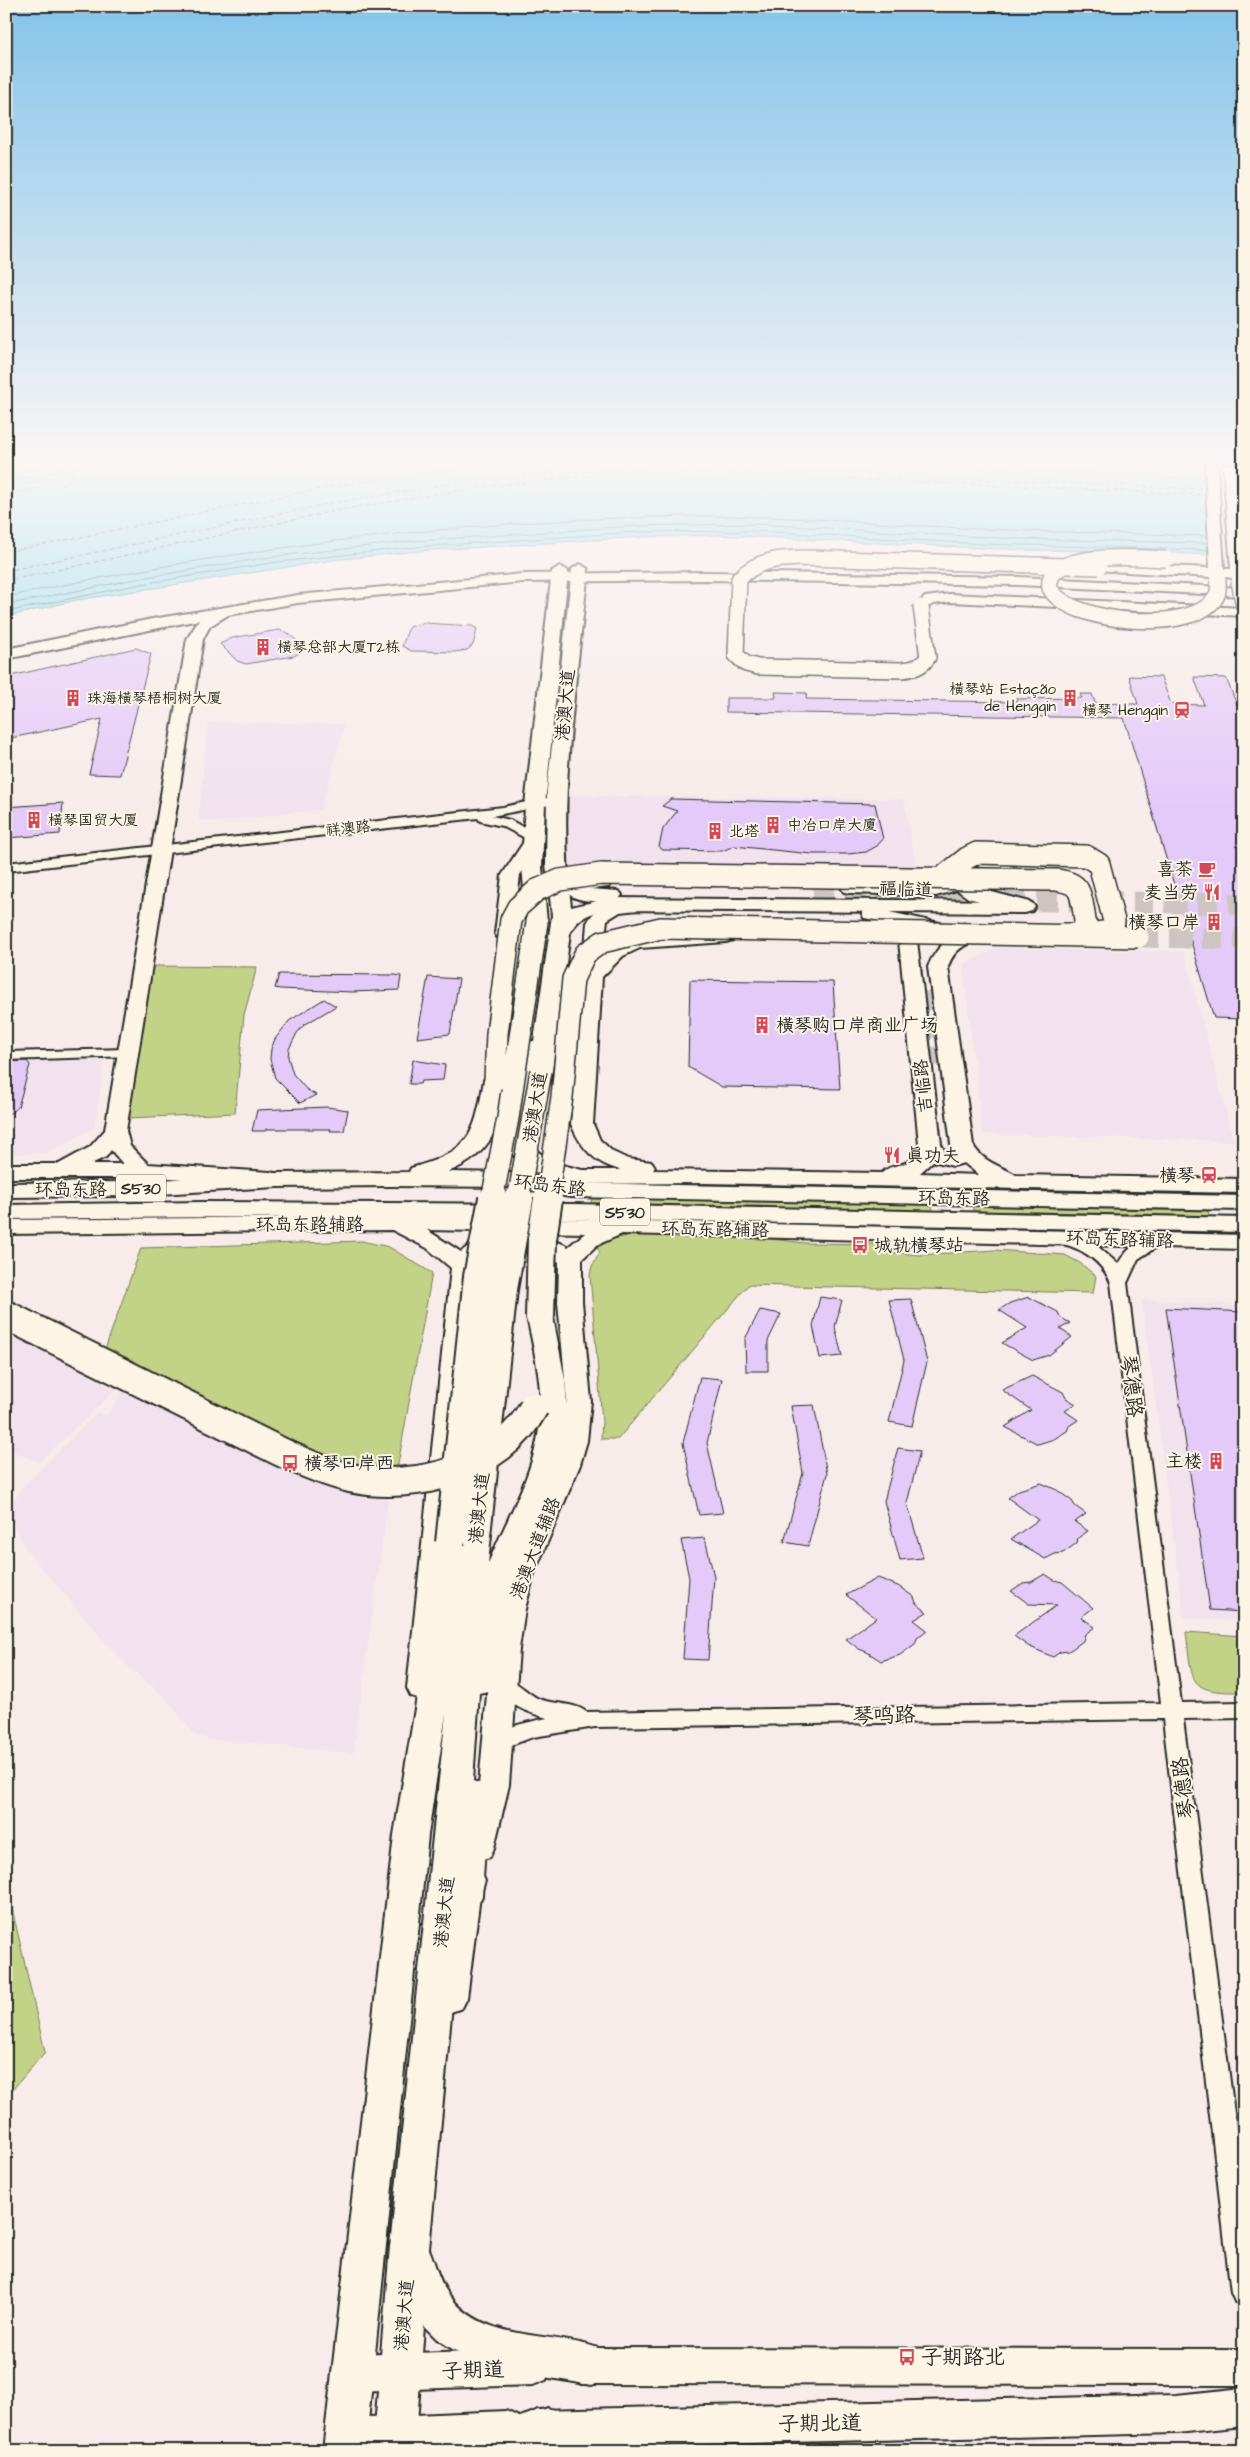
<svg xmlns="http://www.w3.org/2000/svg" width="1250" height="2457" viewBox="0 0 1250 2457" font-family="'Architects Daughter','LXGW WenKai TC',sans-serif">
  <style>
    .built { fill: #f1e2ee }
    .green { fill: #c2d287; stroke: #767e59 }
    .water { fill: #90ddef; stroke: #6896a1 }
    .pier { fill: #f7ece9 }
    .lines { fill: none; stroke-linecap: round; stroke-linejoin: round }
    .shore { stroke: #537279; stroke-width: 1 }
    .ferry { stroke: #44585c; stroke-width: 1; stroke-dasharray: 4.5 3; stroke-linecap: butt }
    .building { fill: #e4caf9; stroke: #2b2b2b }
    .secondary-tunnel { stroke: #cec5c3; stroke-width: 19; stroke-dasharray: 19 9; stroke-linecap: butt }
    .primary-tunnel { stroke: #cec5c3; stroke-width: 21; stroke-dasharray: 21 11; stroke-linecap: butt }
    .street-casing { stroke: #2b2b2b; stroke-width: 4 }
    .secondary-casing { stroke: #2b2b2b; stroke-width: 4 }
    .primary-casing { stroke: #2b2b2b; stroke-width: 4 }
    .street { fill: #fcf5e5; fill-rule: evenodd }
    .secondary { fill: #fcf5e5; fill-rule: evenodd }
    .primary { fill: #fcf5e5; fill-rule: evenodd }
    .secondary-bridge-casing { stroke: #2b2b2b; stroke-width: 18; stroke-linecap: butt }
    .primary-bridge-far1-casing { stroke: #2b2b2b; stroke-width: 24; stroke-linecap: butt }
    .primary-bridge-casing { stroke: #2b2b2b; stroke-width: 32; stroke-linecap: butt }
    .secondary-bridge { stroke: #fcf5e5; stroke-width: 15 }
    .primary-bridge-far1 { stroke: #fcf5e5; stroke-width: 21 }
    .primary-bridge { stroke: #fcf5e5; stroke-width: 28 }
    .labels { text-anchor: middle; stroke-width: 4; stroke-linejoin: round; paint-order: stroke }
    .far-poi-label { font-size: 15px; fill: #2b2b2b; stroke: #fcf5e5; text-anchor: start }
    .far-street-label { font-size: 15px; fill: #2b2b2b; stroke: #fcf5e5 }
    .shield { fill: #fcf5e5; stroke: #6a6863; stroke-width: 1 }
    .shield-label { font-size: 16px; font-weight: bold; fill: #2b2b2b }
    .street-label { font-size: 18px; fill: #2b2b2b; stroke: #fcf5e5 }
    .poi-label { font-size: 18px; fill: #2b2b2b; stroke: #fcf5e5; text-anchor: end }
    .near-street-label { font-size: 21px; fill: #2b2b2b; stroke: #fcf5e5 }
    .near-poi-label { font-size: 21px; fill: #2b2b2b; stroke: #fcf5e5; text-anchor: start }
  </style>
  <rect width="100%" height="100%" fill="#f7ece9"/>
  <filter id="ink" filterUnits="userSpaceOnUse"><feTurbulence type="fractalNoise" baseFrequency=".02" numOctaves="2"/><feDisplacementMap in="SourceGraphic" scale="10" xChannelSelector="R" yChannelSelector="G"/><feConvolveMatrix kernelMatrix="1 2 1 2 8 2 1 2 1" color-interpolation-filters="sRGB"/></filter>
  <g filter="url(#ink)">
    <!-- built -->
    <path class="built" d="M208 722 345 724 321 809 215 822 200 820 199 817Z
      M570 796 904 799 916 870 574 869 566 864Z
      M996 948 1184 952 1234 1141 983 1134 963 965Z
      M107 1048 94 1128 45 1153 6 1154V1050Z
      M1142 1300 1244 1305V1621L1184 1617Z
      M6 1331 121 1385 39 1462 6 1449Z
      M126 1386 389 1493 353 1753 208 1739 195 1735 164 1696 130 1668 108 1645 28 1552 10 1518 15 1499 21 1489 97 1413 107 1416Z"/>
    <!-- green -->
    <path class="green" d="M6 464H56L6 475Z
      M152 966 257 967 244 1015 235 1113 129 1118Z
      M953 1187 1244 1193V1197L922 1190Z
      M592 1197 932 1204 933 1212 591 1204Z
      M973 1206 1208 1211 1209 1216 973 1211Z
      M866 1225 1204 1231 1205 1236 866 1229Z
      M632 1235 756 1237 805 1243 883 1244 889 1252 919 1255 995 1250 1065 1255 1080 1263 1096 1276 1093 1293 748 1285 618 1439H601L602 1421 590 1275 592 1266 600 1252 597 1248 612 1239Z
      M362 1241 389 1247 432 1273 397 1470 334 1465 103 1355 141 1248Z
      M1186 1632 1244 1636V1692C1186 1693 1193 1683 1186 1632Z
      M6 1882 45 2052 6 2097Z"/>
    <!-- water -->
    <path class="water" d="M64 464H1244V470L1198 467 1194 469 1199 471 1244 473V557L1135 551 1022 550 717 535 643 537 418 551 333 560 77 600 6 617V477Z"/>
    <!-- pier -->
    <path class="pier" d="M1202 464H1239L1244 517V559L1207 557Z"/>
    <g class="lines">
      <!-- shore -->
      <path class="shore" d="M6 482 57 471 61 464
        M6 488 59 477 66 472 67 464
        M6 495 64 484 72 476 75 464
        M6 597C233 548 466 519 698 516 793 515 888 525 983 529 1057 533 1132 533 1207 536
        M6 605 141 578 278 556 416 541 634 526 754 524 1020 539 1208 543
        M6 612 141 584 278 562 416 547 635 532 755 531 982 544 1208 550"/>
      <!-- ferry -->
      <path class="ferry" d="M871 464 1205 479
        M1216 479 1225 480
        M1236 480H1244
        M1217 489 1226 490
        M1237 490H1244
        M6 552 339 485 494 464
        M6 571 327 504 468 481 568 472 702 467 1206 489
        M6 581 344 509 480 487 586 476 699 472 1208 495"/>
    </g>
    <!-- building -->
    <path class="building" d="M425 623 472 626 477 629 473 645 467 650 455 652 411 651 402 646 409 627Z
      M279 630 288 633 306 649 294 656 246 664 237 661 220 644 232 638Z
      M136 648 151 654 120 775 89 774 102 719 6 739V677Z
      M1129 676 1161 677 1171 704 1204 705 1194 677 1226 678 1237 705 1244 706V1019L1214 1018 1124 718 726 712V698H776L775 692 807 693 806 699 1016 702V699L1082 698 1080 694H1092L1095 703 1138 704Z
      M671 799 875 804 883 839 877 846 866 852 848 854H812L734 846 722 851 663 850 659 847 663 829 677 811 662 806Z
      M63 803 60 834 6 838V807Z
      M279 974 395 975 401 976 399 990 352 992 280 989 275 988Z
      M428 977 459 979 450 1034 417 1038Z
      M690 980 833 982 840 1089 722 1087 688 1067Z
      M324 999 336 1006 304 1025 297 1033 289 1049 288 1057 293 1074 306 1089 316 1095 300 1103 275 1078 270 1059 271 1049 275 1039 289 1021Z
      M413 1060 445 1065 443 1080 421 1081 420 1084H409Z
      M6 1062 27 1061 30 1065 18 1107 6 1116Z
      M327 1107 348 1110 344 1131H330L331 1129H267L266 1131H252L257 1110Z
      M820 1297 842 1300 835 1327 842 1356 820 1358 813 1326Z
      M1029 1297 1058 1312 1060 1317 1070 1323 1060 1329 1072 1337 1049 1355 1033 1360 1002 1343 1027 1328 999 1310 1010 1303Z
      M911 1299 927 1362 912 1426 889 1422 904 1360 889 1300Z
      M1166 1308 1244 1312V1612L1210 1610Z
      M760 1310 781 1314 768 1341V1371H746L745 1339Z
      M1032 1376 1063 1392 1066 1398 1076 1404 1065 1411 1078 1420 1069 1426 1067 1431 1054 1439 1038 1444 1005 1427 1031 1410 1002 1390Z
      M700 1377 722 1379 707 1443 723 1513 699 1515 683 1443Z
      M814 1405 827 1474 808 1546 784 1542 803 1473 791 1406Z
      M898 1448 920 1451 907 1503 923 1558 900 1560 884 1501Z
      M1041 1483 1057 1490 1072 1501 1075 1506 1086 1514 1075 1522 1088 1531 1078 1538 1077 1543 1063 1553 1055 1554 1045 1559 1011 1539 1038 1520 1008 1498 1019 1490Z
      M705 1538 714 1577 708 1660 683 1659 689 1578 681 1540Z
      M1045 1574 1054 1580 1062 1582 1093 1608 1081 1617 1095 1627 1085 1634 1083 1641 1069 1651 1060 1652 1053 1657 1028 1646 1014 1636 1057 1605 1029 1604 1011 1591 1023 1583 1031 1582Z
      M878 1578 898 1586 914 1597 916 1603 927 1612 914 1620 927 1630 917 1638 915 1644 900 1655 881 1661 867 1652 859 1649 846 1639 876 1618 846 1595Z"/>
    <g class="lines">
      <!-- secondary-tunnel -->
      <path class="secondary-tunnel" d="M928 991 937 1069"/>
      <!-- primary-tunnel -->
      <path class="primary-tunnel" d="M813 897 1244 904
        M1138 937 1244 939"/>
      <!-- street casing -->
      <g class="street-casing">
        <path id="street" d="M545 798 549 799 551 802 549 805 492 816 510 820 537 835 539 838 533 842 502 826 480 821 478 818 6 871V863L503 807Z
          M127 1049 134 1053 132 1056 6 1060V1052Z
          M1064 1234 1096 1245 1118 1264C1126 1249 1146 1232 1165 1236L1167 1240 1138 1259 1127 1283 1181 1703 1244 1702V1718L1183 1719 1244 2190V2305L1235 2302 1231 2293 1163 1719 595 1727 533 1737 498 1750 491 1748 488 1742C495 1728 533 1721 548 1718 528 1713 504 1704 493 1684L496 1679C512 1674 523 1691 537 1698 551 1705 575 1702 586 1712L1161 1703 1111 1283C1103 1264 1089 1253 1070 1246 1064 1244 1059 1244 1056 1239L1058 1236Z"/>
      </g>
      <!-- secondary casing -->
      <g class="secondary-casing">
        <path id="secondary" d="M1205 464H1217L1224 569H1231L1223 464H1236L1244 554V584H1234L1232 578 1225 577 1223 583H1213L1211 577 1094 570 1092 567 1094 564 1099 563 1210 568Z
          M705 572 1019 577 1244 588V596L1019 585 705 580 523 582 298 603 228 615 210 626 203 639 126 1131 130 1146 148 1164 270 1172 278 1174 281 1179 278 1184 270 1186 171 1178H6V1164H59L90 1147 105 1130 187 639 199 620 6 659V649L152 619 298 595 523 574ZM111 1150 123 1164H91L106 1157Z
          M950 594 1244 608V616L950 602 934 604 921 611 914 607 925 597Z
          M533 836 539 837 542 841 520 875 513 933 511 937H497L495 933 502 875 527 837Z
          M969 864 975 865 978 869 969 881 973 887 1030 902 1032 906 1030 910 1023 912 968 898 957 890 936 896 850 893 844 892 841 888 844 884 850 883C878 884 920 890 946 882 956 879 958 866 969 864Z
          M603 878 609 879 612 883 609 887 590 889 619 891 622 895 619 899C606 902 575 904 566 891L572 881Z
          M638 899 645 901 647 905 645 909 620 912 607 920 603 954C628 929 692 933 726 930L733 932 735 936 733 940 726 942 640 948 623 956 602 977 593 1124 600 1140 613 1152 628 1159 652 1162 655 1167 653 1170 882 1173C896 1159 910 1173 919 1144L899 941 880 921 864 918 862 914 864 910 871 908 940 923 942 927 940 931 933 933 908 927 913 931 917 941 941 1144 945 1152H952L928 967C936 944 963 923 989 929L991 933 989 937C970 942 954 947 948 967L973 1145C982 1162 1001 1166 1016 1175L1244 1179V1193L704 1183 554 1184 546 1182 543 1177 546 1172 554 1170H621C595 1164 581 1148 571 1124L587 923C597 903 617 900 638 899ZM933 1161 953 1166 964 1163 979 1175 920 1173Z
          M427 1216 1244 1235V1249L622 1234 597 1245 582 1259V1302L591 1401 587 1441 580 1465 534 1574 525 1609 519 1649 509 1785 494 1848 490 1857 479 1860 468 1857 464 1848 479 1785 491 1649 497 1609 508 1574 554 1465 561 1441 567 1401 558 1302 559 1262C541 1248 487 1243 474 1267L435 1688 431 1696 421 1699 411 1696 407 1688 451 1268 427 1248 392 1230 6 1234V1220ZM427 1230 585 1233 568 1247C551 1234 493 1234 473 1243 469 1245 465 1249 461 1252Z
          M470 1868 481 1872 485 1881 480 1896 467 1998 462 2008 451 2012 440 2008 435 1998 450 1896 459 1872Z
          M582 2348 1244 2349V2385L582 2384 569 2379 564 2366 569 2353Z
          M533 2349 546 2354 551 2367 546 2380 533 2385 354 2391 341 2386 336 2373 341 2360 354 2355Z
          M1244 2388V2426L1176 2433 538 2448 525 2442 522 2436 519 2443 506 2449 461 2451H334L327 2437 333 2424 346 2418 506 2411 519 2417 522 2423 525 2416 538 2410 1176 2395Z"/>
      </g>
      <!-- primary casing -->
      <g class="primary-casing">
        <path id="primary" d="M580 564 588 569C577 681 557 794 571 907L610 898 1025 901 1032 903 1035 907 1032 911 1025 913 610 910C593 912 578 916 570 933L552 1071 549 1076 539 1077 531 1146 551 1162 582 1170 585 1175 582 1180C553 1187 523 1170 507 1147L521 1047 524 1042 534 1041 552 915 546 864 547 790 572 569Z
          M560 566 568 571 545 805 542 867 547 922 544 926 537 928 530 926 527 922 522 867 525 805 552 571Z
          M495 1073 503 1075 506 1080C500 1125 494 1154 448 1172L513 1173 570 1183 1244 1196V1210L570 1197 513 1187 389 1186 276 1187 127 1196 6 1197V1183L127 1182 276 1173 409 1172 411 1168C470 1151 474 1138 484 1080L487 1075Z
          M202 1202 572 1204 1244 1218V1232C831 1224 419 1213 6 1219V1205Z
          M540 1309 549 1311 553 1317 565 1380 568 1419 566 1437 554 1476 511 1586 503 1627 498 1682 493 1690 479 1693 473 1781 484 1785 488 1794 482 1896 477 1906 465 1910 461 1909 429 2249C435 2263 438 2279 447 2292 483 2346 554 2329 606 2351L612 2365 606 2379 592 2385 508 2371 454 2350 437 2339 424 2326 415 2451H373L390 2246 446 1713 428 1835 365 2451H323L394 1835 426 1642 435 1543 440 1536 450 1533 461 1537 466 1528 476 1525 486 1528 491 1535 488 1564C507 1518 536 1471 540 1420 543 1386 534 1350 527 1317L531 1311Z
          M548 2408 563 2414 569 2429 563 2444 545 2451H463L469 2436 479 2430Z"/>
      </g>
      <!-- street -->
      <use href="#street" class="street"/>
      <!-- secondary -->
      <use href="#secondary" class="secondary"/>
      <!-- primary -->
      <use href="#primary" class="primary"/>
      <!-- secondary-bridge casing -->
      <g class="secondary-bridge-casing">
        <path id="secondary-bridge" d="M1166 559C1144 558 1043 549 1050 588 1067 624 1198 636 1217 595 1219 591 1218 585 1218 580
          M1239 581 1244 607
          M921 607 928 657C922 667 913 669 902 670L758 667 746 664 736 655 739 579C757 559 782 558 807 558L1099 567"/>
      </g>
      <!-- primary-bridge-far1 casing -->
      <g class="primary-bridge-far1-casing">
        <path id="primary-bridge-far1" d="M943 877 967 858 977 853 1086 856 1099 864 1114 921 1113 927 1108 931 1091 934
          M495 1080 497 1034 511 920 518 907 537 890 560 880 601 874 1057 880C1064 881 1074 883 1078 890 1082 896 1086 922 1085 929L1075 934H1063
          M492 1200 508 1118 537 922
          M518 1200 541 1071
          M547 1200 562 1097 573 979 585 954 602 942 661 928 1138 937"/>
      </g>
      <!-- primary-bridge casing -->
      <g class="primary-bridge-casing">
        <path id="primary-bridge" d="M6 1315 279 1451C302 1462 325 1472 350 1478 416 1492 501 1469 534 1407
          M540 1317 542 1239 548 1199
          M476 1535 503 1289 519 1199
          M450 1543 478 1277 493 1199"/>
      </g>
      <!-- secondary-bridge -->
      <use href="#secondary-bridge" class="secondary-bridge"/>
      <!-- primary-bridge-far1 -->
      <use href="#primary-bridge-far1" class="primary-bridge-far1"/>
      <!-- primary-bridge -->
      <use href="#primary-bridge" class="primary-bridge"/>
    </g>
  </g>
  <!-- sky -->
  <linearGradient id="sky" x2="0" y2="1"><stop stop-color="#85c4eb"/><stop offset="0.57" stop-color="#fbf6f5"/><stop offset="1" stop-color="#fbf6f5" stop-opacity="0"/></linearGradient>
  <rect width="1250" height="808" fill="url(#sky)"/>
  <!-- icons -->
  <defs>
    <g id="building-bare" transform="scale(1.35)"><path d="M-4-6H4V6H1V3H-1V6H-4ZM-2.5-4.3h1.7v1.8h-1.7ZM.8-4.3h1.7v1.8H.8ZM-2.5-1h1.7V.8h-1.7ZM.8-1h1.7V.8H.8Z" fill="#d1495b" stroke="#fcf5e5" stroke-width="2.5" paint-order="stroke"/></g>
    <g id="station-bare" transform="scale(1.35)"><path d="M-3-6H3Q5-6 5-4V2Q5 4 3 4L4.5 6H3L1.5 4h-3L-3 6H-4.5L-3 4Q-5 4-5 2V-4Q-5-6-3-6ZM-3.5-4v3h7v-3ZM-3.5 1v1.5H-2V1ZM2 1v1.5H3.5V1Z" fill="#d1495b" stroke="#fcf5e5" stroke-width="2.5" paint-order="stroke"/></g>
    <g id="cafe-bare" transform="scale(1.35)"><path d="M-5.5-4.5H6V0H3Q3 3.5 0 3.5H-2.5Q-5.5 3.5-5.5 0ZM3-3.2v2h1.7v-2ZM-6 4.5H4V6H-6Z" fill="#d1495b" stroke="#fcf5e5" stroke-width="2.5" paint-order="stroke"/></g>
    <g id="restaurant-bare" transform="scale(1.35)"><path d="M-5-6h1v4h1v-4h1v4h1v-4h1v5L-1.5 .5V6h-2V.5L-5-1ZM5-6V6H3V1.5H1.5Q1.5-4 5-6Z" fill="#d1495b" stroke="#fcf5e5" stroke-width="2.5" paint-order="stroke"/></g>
    <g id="bus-bare" transform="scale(1.35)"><path d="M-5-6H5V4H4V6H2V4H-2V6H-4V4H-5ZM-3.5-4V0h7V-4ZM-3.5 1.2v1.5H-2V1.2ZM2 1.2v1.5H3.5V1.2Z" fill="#d1495b" stroke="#fcf5e5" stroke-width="2.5" paint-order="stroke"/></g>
  </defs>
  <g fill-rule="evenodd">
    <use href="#building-bare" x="263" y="647"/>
    <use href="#building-bare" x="73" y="698"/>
    <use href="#building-bare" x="1070" y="698"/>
    <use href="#station-bare" x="1182" y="710"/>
    <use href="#building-bare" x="34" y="820"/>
    <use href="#building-bare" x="773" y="825"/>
    <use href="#building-bare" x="715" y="831"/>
    <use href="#cafe-bare" x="1207" y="869"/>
    <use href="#restaurant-bare" x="1212" y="892"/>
    <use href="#building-bare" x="1214" y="922"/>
    <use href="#building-bare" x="762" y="1025"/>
    <use href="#restaurant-bare" x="892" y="1155"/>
    <use href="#station-bare" x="1209" y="1175"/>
    <use href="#bus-bare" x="860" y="1245"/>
    <use href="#building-bare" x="1216" y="1461"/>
    <use href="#bus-bare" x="290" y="1463"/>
    <use href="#bus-bare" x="907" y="2357"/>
  </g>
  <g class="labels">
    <!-- far-poi labels -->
    <g class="far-poi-label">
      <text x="277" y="652">横琴总部大厦T2栋</text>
      <text x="1056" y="694" text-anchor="end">橫琴站 Estação<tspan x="1056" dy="17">de Hengqin</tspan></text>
      <text x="87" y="703">珠海横琴梧桐树大厦</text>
      <text x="1168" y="715" text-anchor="end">橫琴 Hengqin</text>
      <text x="48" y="825">横琴国贸大厦</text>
      <text x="787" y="830">中冶口岸大廈</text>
      <text x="729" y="836">北塔</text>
    </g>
    <!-- far-street labels -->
    <g class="far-street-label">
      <text transform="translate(348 828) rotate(-6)" y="5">祥澳路</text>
    </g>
    <!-- shield labels -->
    <g class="shield">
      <rect x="116" y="1174.5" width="50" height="27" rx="4"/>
      <rect x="600" y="1198.5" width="50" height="27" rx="4"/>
    </g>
    <g class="shield-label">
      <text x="141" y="1194">S530</text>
      <text x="625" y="1218">S530</text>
    </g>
    <!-- street labels -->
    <g class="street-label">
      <text transform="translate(565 705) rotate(-85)" y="6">港澳大道</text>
      <text transform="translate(906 889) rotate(2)" y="6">福临道</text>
      <text transform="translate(923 1086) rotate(-96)" y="6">吉临路</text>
      <text transform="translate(535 1107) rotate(-81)" y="6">港澳大道</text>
      <text transform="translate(550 1185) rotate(7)" y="6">环岛东路</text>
      <text x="71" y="1195">环岛东路</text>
      <text transform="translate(954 1198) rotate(1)" y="6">环岛东路</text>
      <text x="310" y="1230">环岛东路辅路</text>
      <text transform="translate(715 1229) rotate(1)" y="6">环岛东路辅路</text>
      <text transform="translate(1120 1239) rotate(2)" y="6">环岛东路辅路</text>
      <text transform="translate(479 1508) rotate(-84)" y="6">港澳大道</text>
      <text transform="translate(535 1548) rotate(-69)" y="6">港澳大道辅路</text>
      <text transform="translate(444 1912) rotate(-84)" y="6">港澳大道</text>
      <text transform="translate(404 2315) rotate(-85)" y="6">港澳大道</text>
    </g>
    <!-- poi labels -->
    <g class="poi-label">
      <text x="1193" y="875">喜茶</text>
      <text x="1198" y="898">麦当劳</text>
      <text x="1200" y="928">横琴口岸</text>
      <text x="776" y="1031" text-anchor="start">横琴购口岸商业广场</text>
      <text x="906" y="1161" text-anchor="start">真功夫</text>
      <text x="1195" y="1181">横琴</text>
      <text x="874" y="1251" text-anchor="start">城轨横琴站</text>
      <text x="1202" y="1467">主楼</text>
      <text x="304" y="1469" text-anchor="start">横琴口岸西</text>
    </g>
    <!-- near-street labels -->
    <g class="near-street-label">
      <text transform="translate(1132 1386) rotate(83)" y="7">琴德路</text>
      <text transform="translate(884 1715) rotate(-1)" y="7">琴鸣路</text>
      <text transform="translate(1183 1788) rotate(-97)" y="7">琴德路</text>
      <text transform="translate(473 2370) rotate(-2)" y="7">子期道</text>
      <text transform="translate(820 2423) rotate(-1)" y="7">子期北道</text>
    </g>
    <!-- near-poi labels -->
    <g class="near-poi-label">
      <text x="921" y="2364">子期路北</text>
    </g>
  </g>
  <!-- margin -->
  <rect width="1250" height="2457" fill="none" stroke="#fcf5e5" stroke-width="25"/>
  <rect x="12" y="12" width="1225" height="2432" fill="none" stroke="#2b2b2b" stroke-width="2" filter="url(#ink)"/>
</svg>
